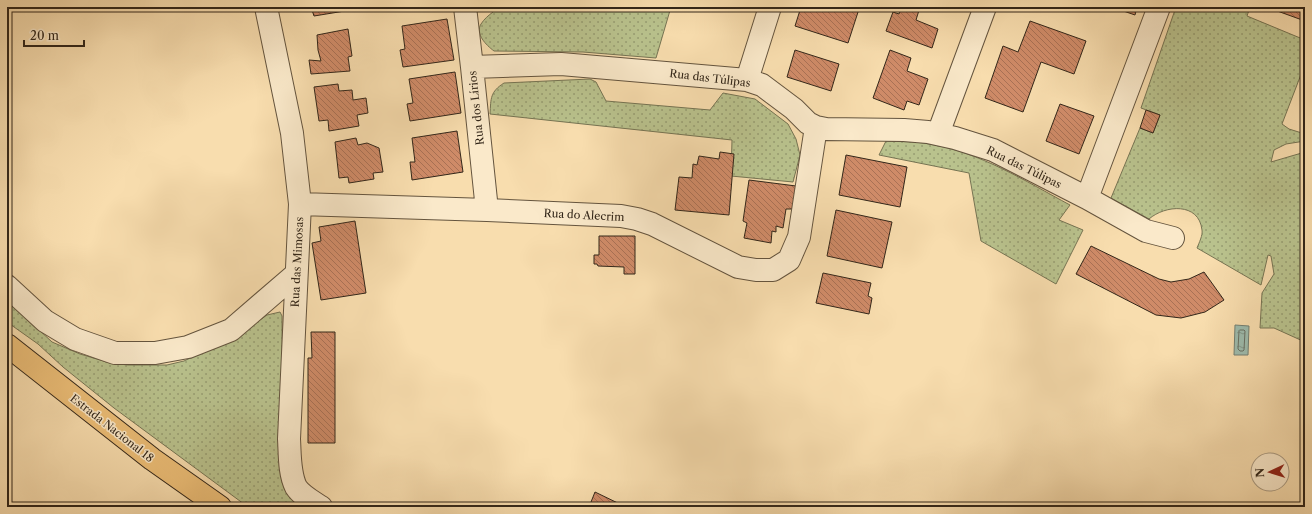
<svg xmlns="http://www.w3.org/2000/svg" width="1312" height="514" viewBox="0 0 1312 514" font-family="'Libre Caslon Text',serif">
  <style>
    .grass { fill: url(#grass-dots); stroke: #767453 }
    .water { fill: url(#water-ripples); stroke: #727f72 }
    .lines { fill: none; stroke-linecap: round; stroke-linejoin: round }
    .shore { stroke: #687063; stroke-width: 1 }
    .building { fill: url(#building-back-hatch); stroke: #322619 }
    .street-casing { stroke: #64543e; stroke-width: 24 }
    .primary-casing { stroke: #322619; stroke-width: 24 }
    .street { stroke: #fae9ca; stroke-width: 22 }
    .primary { stroke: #ecbe77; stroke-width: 22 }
    .labels { text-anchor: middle; stroke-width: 3; stroke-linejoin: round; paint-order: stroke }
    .street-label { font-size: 11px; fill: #322619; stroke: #fae9ca }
  </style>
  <defs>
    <pattern id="grass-dots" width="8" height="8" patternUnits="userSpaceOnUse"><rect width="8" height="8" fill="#b9c28d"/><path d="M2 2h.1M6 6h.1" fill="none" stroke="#979d72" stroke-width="1.8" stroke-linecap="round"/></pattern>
    <pattern id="water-ripples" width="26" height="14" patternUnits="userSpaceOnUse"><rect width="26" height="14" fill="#9dbbad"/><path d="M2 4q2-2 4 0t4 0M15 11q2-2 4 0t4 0" fill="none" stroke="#81988c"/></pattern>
    <pattern id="building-back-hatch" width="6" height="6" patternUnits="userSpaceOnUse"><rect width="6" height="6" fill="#cf8b68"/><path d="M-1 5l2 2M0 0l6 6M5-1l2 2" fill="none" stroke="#a97155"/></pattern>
  </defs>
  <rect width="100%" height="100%" fill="#f8ddae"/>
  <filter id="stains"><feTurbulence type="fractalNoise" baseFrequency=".005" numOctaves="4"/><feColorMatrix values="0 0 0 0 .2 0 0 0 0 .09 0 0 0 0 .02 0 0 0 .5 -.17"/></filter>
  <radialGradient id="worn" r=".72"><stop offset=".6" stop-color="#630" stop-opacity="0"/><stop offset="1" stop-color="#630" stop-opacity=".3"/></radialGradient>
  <!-- grass -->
  <path class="grass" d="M492 7H671L656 58 583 52 494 51C486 45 475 34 481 24 484 19 489 15 493 12Z
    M1176 7H1250L1247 16 1305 40V64L1282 124 1289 129 1305 134V141L1286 144 1274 150 1271 162 1305 152V342L1274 328H1260L1262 293 1274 274 1271 256 1268 255 1261 285 1197 248C1199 243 1203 235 1202 230 1199 202 1165 205 1149 219L1111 198 1140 128 1153 133 1160 115 1141 108Z
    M590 79 596 82 606 101 710 110 723 93 755 99 788 124 796 139 800 155 793 182 731 176 732 140 490 114C491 98 490 92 504 83Z
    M886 141C900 142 915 141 929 144 980 152 1025 181 1070 205L1059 220 1083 230 1056 284 981 241 969 173 879 155Z
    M7 300 52 342 80 354 110 363 128 365H167L184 361 238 335 267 315 280 312 282 316 283 476C285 492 288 498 302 507H248L114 408 63 367 38 344 7 322Z"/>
  <!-- water -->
  <path class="water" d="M1235 325 1249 326 1248 355H1234Z"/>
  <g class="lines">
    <!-- shore -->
    <path class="shore" d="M1240 330H1244L1245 331 1244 350 1243 351H1240L1238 349 1239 331Z"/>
  </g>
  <!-- building -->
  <path class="building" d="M311 7H357V9L314 16Z
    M801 7H853L859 9 848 43 795 26Z
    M901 7H920L916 20 938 29 932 48 886 31 893 12 899 14Z
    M1112 7H1137L1135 15Z
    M1269 7H1305V21L1269 8Z
    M447 19 454 60 403 67 400 50 405 49 402 26Z
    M1030 21 1086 41 1074 74 1041 62 1023 112 985 98 1003 46 1018 52Z
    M348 29 352 56 348 57 350 71 311 74 309 60 321 61 318 50 317 35Z
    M795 50 839 64 831 91 787 77Z
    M890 50 911 58 907 71 928 79 919 105 907 101 904 110 873 98Z
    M455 72 461 113 410 121 407 104 413 103 409 79Z
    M338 84 339 91 352 90 353 100 366 98 368 113 357 115 359 126 329 131 328 120 319 121 314 87Z
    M1060 104 1094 116 1079 154 1046 141Z
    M1146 110 1160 115 1153 133 1140 128Z
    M457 131 463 172 412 180 410 162H415L412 138Z
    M356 138 358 145 367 143 379 148 383 172 373 173 374 179 349 183 348 177 339 178 335 142Z
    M720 152 734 154 729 215 675 210 679 177 692 178 693 164 697 165 699 156 719 159Z
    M846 155 907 167 900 207 839 195Z
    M749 180 796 186 793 209H786L783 228 776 226V232L772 231 771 243 744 238 747 223 743 221Z
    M836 210 892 222 882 268 827 256Z
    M355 221 366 293 321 300 312 243 321 241 319 227Z
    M599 236H635V274H624V267L598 266 597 264H594V255H599Z
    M1091 246 1159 279 1171 282 1189 279 1204 272 1224 300 1205 312 1181 318 1156 315 1076 274Z
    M823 273 871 283 868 296 872 298 869 314 816 303Z
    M311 332H335V443H308V358H312Z
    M595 492 626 507H589Z"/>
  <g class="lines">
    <!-- street casing -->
    <g class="street-casing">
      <path id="street" d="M266 7 292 133 300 204 289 439C290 454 289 473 296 487 301 495 312 501 321 507
        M465 7 472 67 487 210
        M472 67 561 64 747 80 762 85 794 109 808 123 816 127 826 129 904 130 928 132 955 138 993 150 1087 198 1146 231 1173 238
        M747 80 770 7
        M938 134 985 7
        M1087 198 1159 7
        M300 204 487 210 621 216 637 219 652 224 738 267 756 270H773L789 260 799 237 816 127
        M7 286 45 321 75 339 115 353H155L188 347 231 330 296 274"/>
    </g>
    <!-- primary casing -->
    <g class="primary-casing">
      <path id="primary" d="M7 345 152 459 220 507"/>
    </g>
    <!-- street -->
    <use href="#street" class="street"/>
    <!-- primary -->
    <use href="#primary" class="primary"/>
  </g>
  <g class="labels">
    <!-- street labels -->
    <g class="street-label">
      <text transform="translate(710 78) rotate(7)" y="4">Rua das Túlipas</text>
      <text transform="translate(476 108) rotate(-96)" y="4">Rua dos Lírios</text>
      <text transform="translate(1024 167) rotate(26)" y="4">Rua das Túlipas</text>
      <text transform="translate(584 215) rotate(3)" y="4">Rua do Alecrim</text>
      <text transform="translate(297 262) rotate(-87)" y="4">Rua das Mimosas</text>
      <text transform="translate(112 428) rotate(38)" y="4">Estrada Nacional 18</text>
    </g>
  </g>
  <!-- margin -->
  <rect width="1312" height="514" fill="none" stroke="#f8ddae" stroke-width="24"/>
  <rect x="8" y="8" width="1296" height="498" fill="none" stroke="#322619" stroke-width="2"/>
  <rect x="12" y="12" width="1288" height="490" fill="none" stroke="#322619"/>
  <!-- north arrow -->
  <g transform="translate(1270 472) rotate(266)"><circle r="19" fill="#fae9ca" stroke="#aa9b83"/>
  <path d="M0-3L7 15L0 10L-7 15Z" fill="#8f2418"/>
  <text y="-6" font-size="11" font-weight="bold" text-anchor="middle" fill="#322619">N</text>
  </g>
  <!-- scale -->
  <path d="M24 40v6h60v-6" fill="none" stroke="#322619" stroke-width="2"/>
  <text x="30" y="40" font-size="12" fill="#322619" stroke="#fae9ca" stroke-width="3" paint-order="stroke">20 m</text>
  <rect width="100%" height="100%" filter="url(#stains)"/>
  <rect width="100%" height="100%" fill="url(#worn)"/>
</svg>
